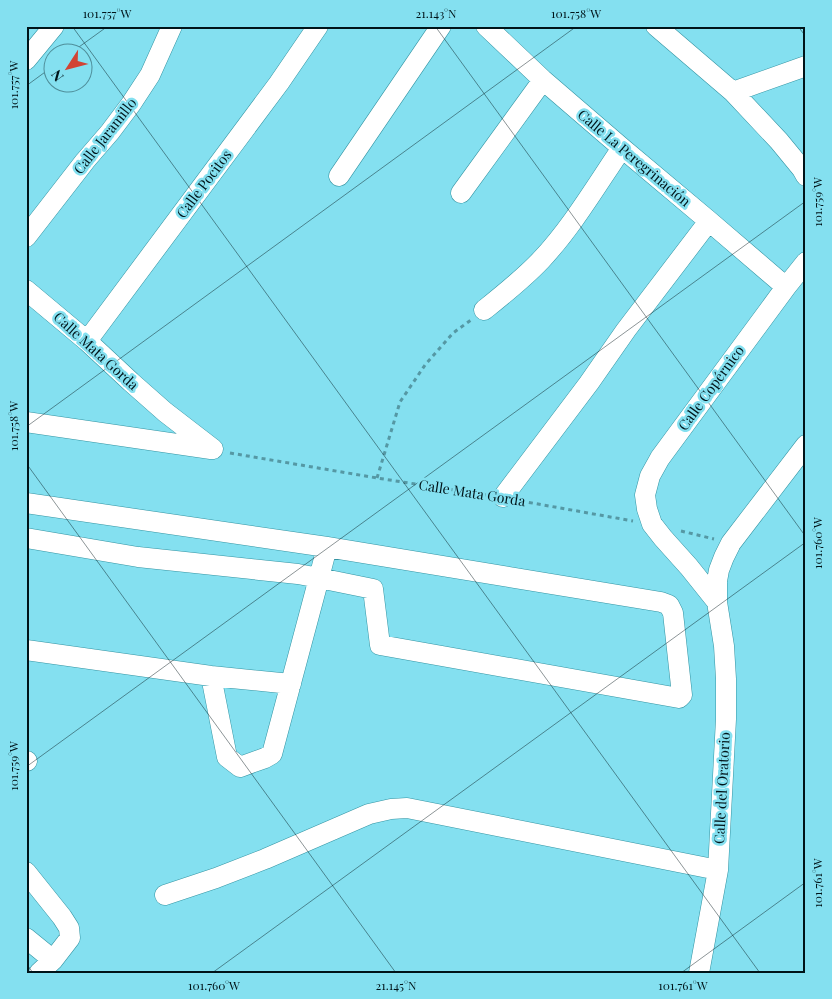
<svg xmlns="http://www.w3.org/2000/svg" width="832" height="999" viewBox="0 0 832 999" font-family="'Playfair Display',serif">
  <style>
    .lines { fill: none; stroke-linecap: round; stroke-linejoin: round }
    .minor-casing { stroke: #3394a3; stroke-width: 21 }
    .path { stroke: #5598a4; stroke-width: 3; stroke-dasharray: 4 4; stroke-linecap: butt }
    .minor { stroke: #fff; stroke-width: 20 }
    .ticks { fill: none; stroke: #001419; stroke-width: 1; stroke-opacity: 0.45 }
    .labels { text-anchor: middle; stroke-width: 5; stroke-linejoin: round; paint-order: stroke }
    .street-label { font-size: 14px; fill: #001419; stroke: #84e0f0 }
    .neatline { fill: none; stroke: #001419; stroke-width: 2 }
    .ticks-label { font-size: 12px; text-anchor: middle; fill: #001419 }
  </style>
  <rect width="100%" height="100%" fill="#84e0f0"/>
  <g class="lines">
    <!-- minor casing -->
    <g class="minor-casing">
      <path id="minor" d="M486 26 543 80 622 148 709 221 786 287
        M656 26 733 92 779 141 802 169 806 176
        M26 60 54 26
        M733 92 806 66
        M339 176 441 26
        M461 193 543 80
        M26 237 85 161 110 132 131 104 150 75 172 26
        M26 290 87 341 131 382 165 412 213 449
        M484 310C504 294 523 279 541 260 572 227 596 186 622 148
        M87 341 279 83 318 26
        M26 422 211 449
        M503 497 589 383 626 330 709 221
        M26 503 327 547 661 602 669 605 673 613 682 695 679 698 380 645 373 589 319 578 327 547
        M26 538 138 557 298 574 319 578 272 754 265 758 240 767 227 757 211 676
        M717 602 689 567 663 538 652 524 647 509 645 495 650 476 660 458 786 287 806 262
        M26 650 211 676 291 684
        M26 761H27
        M26 872 62 917 69 928 70 938 53 960 39 973
        M165 895 216 878 265 859 369 814 391 809 407 808 718 870
        M26 938 53 960
        M699 973 718 870 726 719V679L724 646 717 602V581L719 570 724 557 731 543 806 445"/>
    </g>
    <!-- path -->
    <path class="path" d="M230 453 377 478 486 495
      M377 478 400 402 425 365 453 333 471 320
      M521 501 633 521
      M681 531 714 539"/>
    <!-- minor -->
    <use href="#minor" class="minor"/>
  </g>
  <!-- ticks -->
  <path class="ticks" d="M72 26 760 973M435 26 806 537M798 26 806 37M72 52 108 26M26 86 52 67M26 427 577 26M26 463 396 973M26 767 806 201M26 963 33 973M212 973 806 542M681 973 806 882"/>
  <g class="labels">
    <!-- street labels -->
    <g class="street-label">
      <text transform="translate(105 136) rotate(-52)" y="5">Calle Jaramillo</text>
      <text transform="translate(634 158) rotate(40)" y="5">Calle La Peregrinación</text>
      <text transform="translate(204 184) rotate(-53)" y="5">Calle Pocitos</text>
      <text transform="translate(96 351) rotate(42)" y="5">Calle Mata Gorda</text>
      <text transform="translate(711 388) rotate(-54)" y="5">Calle Copérnico</text>
      <text transform="translate(472 493) rotate(9)" y="5">Calle Mata Gorda</text>
      <text transform="translate(722 788) rotate(-87)" y="5">Calle del Oratorio</text>
    </g>
  </g>
  <!-- border -->
  <rect width="832" height="999" fill="none" stroke="#84e0f0" stroke-width="55"/>
  <!-- north arrow -->
  <g transform="translate(68 68) rotate(234)"><circle r="24" fill="#84e0f0" stroke="#4f8e9a"/>
  <path d="M0-4L9 19L0 12L-9 19Z" fill="#d14434"/>
  <text y="-8" font-size="14" font-weight="bold" text-anchor="middle" fill="#001419">N</text>
  </g>
  <rect x="28" y="28" width="776" height="944" class="neatline"/>
  <g class="ticks-label">
    <text x="107" y="18">101.757°W</text>
    <text x="436" y="18">21.143°N</text>
    <text x="576" y="18">101.758°W</text>
    <text transform="translate(14 85) rotate(-90)" y="4">101.757°W</text>
    <text transform="translate(818 202) rotate(-90)" y="4">101.759°W</text>
    <text transform="translate(14 426) rotate(-90)" y="4">101.758°W</text>
    <text transform="translate(818 543) rotate(-90)" y="4">101.760°W</text>
    <text transform="translate(14 766) rotate(-90)" y="4">101.759°W</text>
    <text transform="translate(818 883) rotate(-90)" y="4">101.761°W</text>
    <text x="214" y="990">101.760°W</text>
    <text x="396" y="990">21.145°N</text>
    <text x="683" y="990">101.761°W</text>
  </g>
</svg>
